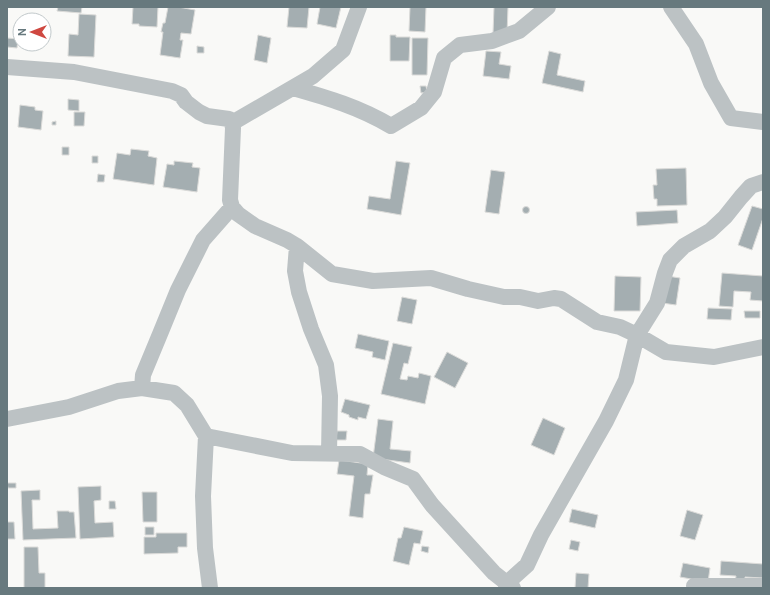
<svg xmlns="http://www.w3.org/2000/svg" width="770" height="595" viewBox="0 0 770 595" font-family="Cabin,sans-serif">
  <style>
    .building { fill: #a4aeb1; stroke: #dbdbd9 }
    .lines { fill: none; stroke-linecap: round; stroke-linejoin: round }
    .minor { stroke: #bcc2c4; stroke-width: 16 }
  </style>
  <rect width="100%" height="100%" fill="#f9f9f7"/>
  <!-- building -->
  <path class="building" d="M58 7H82L81 13 57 11Z
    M133 7H158L157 27 139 26V24H132Z
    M168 7H178L195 10 191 34 181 33 180 40H183L180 58 160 55 163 32H161L163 23H165Z
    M289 7H309L307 28 287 27Z
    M320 7H341L336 28 317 24Z
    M410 7H426L425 32 409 31Z
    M494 7H508L507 34 493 33Z
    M79 14 96 15 94 57 68 56 69 34 78 35Z
    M258 35 271 38 267 63 254 60Z
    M390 35H396V37H410L409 61H390Z
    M7 38 18 39 17 48 7 47Z
    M412 38H428L427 75H412Z
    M197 46 204 47V53H197Z
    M486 51 501 52 499 64 511 66 509 79 483 76Z
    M549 51 561 54 557 75 585 81 583 92 542 83Z
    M420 86H426L427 92 421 93Z
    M68 99 79 100V111L68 110Z
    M20 105 35 107V110L43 111 41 130 18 127Z
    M74 112H85L84 126H74Z
    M56 121V125H52V122Z
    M62 147H69V155H62Z
    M131 149 149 151 148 156 157 158 154 185 113 179 117 153 130 155Z
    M92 156H98V163H92Z
    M174 161 193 163 192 167 200 168 197 192 163 187 167 164 174 165Z
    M396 161 410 163 401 215 367 209 369 196 390 199Z
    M686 168 687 205 657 206V199H654L653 185H657L656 169Z
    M491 170 505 172 499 214 485 212Z
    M98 174 105 175 104 182H97Z
    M752 206 763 209V218L752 250 738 245Z
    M522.5 210a3.5 3.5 0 1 1 7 0a3.5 3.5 0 1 1-7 0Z
    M677 210 678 223 637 226 636 212Z
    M722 273 763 276V301L750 300 751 292 734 291 733 307 719 306Z
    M615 276 641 277 640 311H614Z
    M667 276 680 278 676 305 662 303Z
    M402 297 417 300 412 324 397 321Z
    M708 308 732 309 731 320 707 319Z
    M744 311H760V318H745Z
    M358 334 389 341 385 360 372 357 373 352 355 348Z
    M393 343 412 347 408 364 404 363 400 379 407 380 408 376 418 378 419 373 431 376 425 404 381 394Z
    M447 352 468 363 455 388 434 377Z
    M345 399 370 405 366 419 358 417V420L349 417V415L341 412Z
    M543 418 565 428 554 455 531 445Z
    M378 419 393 421 390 449 411 451 410 463 373 458Z
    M337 431H347L346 440H336Z
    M339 460 368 464 367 475H373L370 494H365L363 518 349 516 354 476 337 474Z
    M7 483H16V488H8Z
    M101 486V500L94 501 95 523 113 522 114 537 80 539 78 487Z
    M40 490V500H32L33 529 58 528 57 511H69V512H74L76 538 23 540 21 491Z
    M142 492H157V522H143Z
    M109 501H115L116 509H109Z
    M572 509 598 515 595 528 569 522Z
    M687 510 703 515 695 540 680 536Z
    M7 522H14L15 539H7Z
    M145 527H154V535H145Z
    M404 527 423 531 420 544 414 543 409 565 393 561 398 538H401Z
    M156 533H187V547H178V553L144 554V537H156Z
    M571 540 580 542 578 551 569 549Z
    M422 546 429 547 428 553 421 551Z
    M24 547H38L39 573H45V588H24Z
    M721 561 763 564V578L745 577V582H735L736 576 720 575Z
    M683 563 710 568 708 582 680 577Z
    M576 573 589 574 588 588H575Z"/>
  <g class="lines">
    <!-- minor -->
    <path class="minor" d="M671 7 696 44 711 83 731 118 763 122
      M7 67 74 72 172 91 181 95 186 102 199 112 207 116 229 119 232 123 233 128 230 200 232 207 238 214 255 226 287 240 297 246 332 274 373 281 431 278 468 289 504 297H520L538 301 554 298 561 299 597 322 620 327 637 335 657 303 665 273 670 260 684 246 710 231 725 217 741 197 751 186 763 182
      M293 88C328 98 359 107 391 126L421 108 434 92 444 58 460 45 492 41 519 31 548 7
      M232 123 313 76 343 50 359 7
      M297 246 295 271 299 292 311 329 326 365 330 396 329 454
      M142 388 143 375 160 334 178 290 203 240 232 207
      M7 419 69 407 118 391 142 388 174 393 187 405 206 436 203 496 205 548 210 588
      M206 436 292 453 360 454 384 467 413 479 432 505 494 573 513 588
      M694 586H763
      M506 588 507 583 527 565 541 535 606 421 626 380 637 335 666 352 714 357 763 347"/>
  </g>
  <!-- border -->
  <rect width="770" height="595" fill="none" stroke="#67797e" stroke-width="16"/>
  <!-- north arrow -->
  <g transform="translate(32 32) rotate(270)"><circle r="19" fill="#ffffff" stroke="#c2c9cb"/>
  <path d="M0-3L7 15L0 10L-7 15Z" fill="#cf4841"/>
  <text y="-6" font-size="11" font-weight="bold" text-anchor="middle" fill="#67797e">N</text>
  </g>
</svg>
